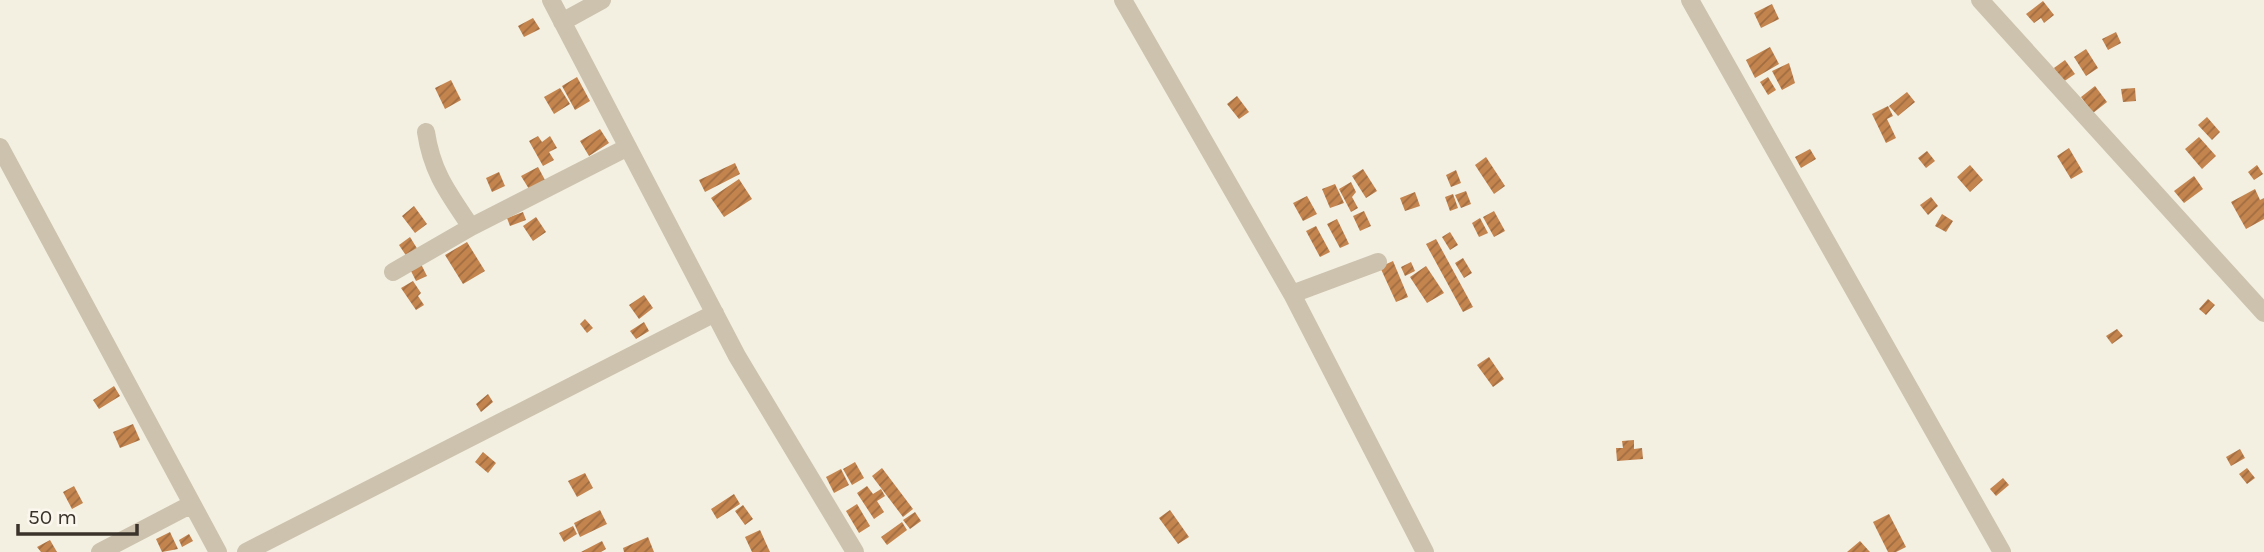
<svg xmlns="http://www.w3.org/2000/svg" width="2264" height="552" viewBox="0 0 2264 552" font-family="Karla,sans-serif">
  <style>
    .building { fill: url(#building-hatch) }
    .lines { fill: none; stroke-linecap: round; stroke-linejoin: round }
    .street { stroke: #ccc2ad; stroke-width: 18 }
  </style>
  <defs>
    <pattern id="building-hatch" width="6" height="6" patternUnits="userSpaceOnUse" patternTransform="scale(1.75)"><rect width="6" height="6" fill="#c4844e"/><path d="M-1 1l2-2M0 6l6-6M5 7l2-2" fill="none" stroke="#a06d41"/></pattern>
  </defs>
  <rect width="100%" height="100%" fill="#f3efe1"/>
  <!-- building -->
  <path class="building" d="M2043 1 2054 15 2044 23 2041 18 2034 23 2026 14Z
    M1772 4 1779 19 1761 28 1754 13Z
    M533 18 540 29 524 37 518 26Z
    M2116 32 2121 43 2108 50 2102 39Z
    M1770 47 1779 64 1755 78 1746 60Z
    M2086 49 2098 68 2086 76 2074 57Z
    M2065 60 2075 74 2063 82 2054 68Z
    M1789 63 1795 83 1782 90 1772 71Z
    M577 77 590 101 575 110 562 86Z
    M1768 77 1776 90 1768 95 1760 82Z
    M451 80 461 100 445 109 435 88Z
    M2095 86 2107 102 2093 113 2081 97Z
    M560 88 570 104 554 114 544 97Z
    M2135 88 2136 101 2123 102 2121 89Z
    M1907 92 1915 102 1898 116 1889 106Z
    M1237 96 1249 112 1239 119 1227 104Z
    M1888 106 1893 116 1887 119 1896 138 1886 143 1872 114Z
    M2207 117 2220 132 2212 140 2198 125Z
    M600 129 609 143 589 156 580 141Z
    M538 136 542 142 550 136 557 148 549 152 554 160 543 166 529 141Z
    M2199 137 2216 156 2202 169 2185 149Z
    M2069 148 2083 172 2071 179 2057 156Z
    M1810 149 1816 159 1801 168 1795 157Z
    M1927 151 1935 161 1926 168 1918 158Z
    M1486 157 1505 186 1494 194 1475 165Z
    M735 163 740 174 705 192 699 180Z
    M1970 165 1983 180 1970 192 1957 177Z
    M2257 165 2263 174 2254 180 2248 172Z
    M538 167 545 180 529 189 521 176Z
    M1363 169 1377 191 1366 198 1352 176Z
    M1456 170 1461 183 1451 187 1446 175Z
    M499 172 505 186 492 192 486 178Z
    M2194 176 2203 189 2184 203 2174 191Z
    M739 179 752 199 724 217 711 198Z
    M1351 182 1356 192 1352 197 1358 208 1351 212 1339 189Z
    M1335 184 1344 203 1330 208 1322 189Z
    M2255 189 2260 200 2264 198V219L2246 229 2231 202Z
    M1466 191 1471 204 1461 208 1455 195Z
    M1415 192 1420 206 1405 211 1400 198Z
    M1453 194 1458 208 1450 211 1445 197Z
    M1307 196 1317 214 1303 221 1293 203Z
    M1931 197 1938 206 1928 215 1920 205Z
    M414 206 427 224 415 233 402 216Z
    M1364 211 1371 226 1360 231 1353 216Z
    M1494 211 1505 231 1494 237 1483 217Z
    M523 212 526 220 510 226 507 218Z
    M1942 214 1953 221 1946 232 1935 226Z
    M536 217 546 232 533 241 523 226Z
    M1480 218 1488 233 1479 237 1472 223Z
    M1337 219 1349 244 1340 248 1327 224Z
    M1316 226 1330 252 1320 257 1306 231Z
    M1450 232 1458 245 1450 250 1442 237Z
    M410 237 418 250 407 257 399 245Z
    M1436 239 1473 307 1463 312 1426 244Z
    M467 242 485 271 463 284 445 255Z
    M1463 258 1472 273 1464 278 1455 263Z
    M1393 261 1408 297 1396 302 1380 267Z
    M1411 262 1415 271 1405 276 1401 267Z
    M421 264 427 276 416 281 410 269Z
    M1426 266 1444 293 1427 303 1410 277Z
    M413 281 421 293 418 296 424 305 416 310 401 288Z
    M644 295 653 308 639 319 629 305Z
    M2208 299 2215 305 2206 315 2199 309Z
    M585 319 593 328 587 333 580 324Z
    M644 322 649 331 636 339 630 331Z
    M2117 329 2123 336 2112 344 2106 336Z
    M1489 357 1504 379 1493 387 1477 365Z
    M114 386 120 396 99 409 93 400Z
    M488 394 493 402 481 412 476 404Z
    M133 424 140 440 120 448 113 432Z
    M1634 440V449L1642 448 1643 459 1617 461 1616 448H1623L1622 441Z
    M2240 449 2245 458 2231 466 2226 457Z
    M483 452 496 463 488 473 475 462Z
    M855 462 864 478 852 485 843 469Z
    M882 468 913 509 903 517 872 476Z
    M2247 468 2255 478 2247 484 2239 474Z
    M841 469 849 485 834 493 826 477Z
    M585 473 593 488 577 497 568 481Z
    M2003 478 2009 485 1996 496 1990 489Z
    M74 486 83 503 72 509 63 492Z
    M867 486 873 494 881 489 885 496 877 501 884 512 874 519 857 493Z
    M734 494 740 504 717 519 711 509Z
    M857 504 870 526 859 533 846 511Z
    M743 505 753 519 745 525 735 511Z
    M600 510 607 524 580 537 574 523Z
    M1170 510 1189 537 1178 544 1159 518Z
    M915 512 921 521 910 529 903 520Z
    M1889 514 1906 547 1896 552H1888L1873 522Z
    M902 522 907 530 887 545 881 537Z
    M573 526 577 534 564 542 559 533Z
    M760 530 770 552H752L745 537Z
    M170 532 178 549 162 552 156 539Z
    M189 534 193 541 182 547 179 540Z
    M648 537 654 552H624L623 548Z
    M50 540 57 552H41L37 547Z
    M602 541 606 549 601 552H581Z
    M1860 541 1870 552H1847Z"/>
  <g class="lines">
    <!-- street -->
    <path class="street" d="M551 0 737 356 855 552
      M1123 0 1292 294 1425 552
      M1690 0 2002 552
      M1980 0 2264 313
      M562 22 602 0
      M426 132C432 173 449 194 471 227
      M0 147 218 552
      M393 272 471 227 628 147
      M1292 294 1378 262
      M100 552 192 504
      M246 552 715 313"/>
  </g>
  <!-- scale -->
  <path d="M18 524v10h119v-10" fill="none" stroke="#3a332b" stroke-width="3.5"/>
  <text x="28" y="524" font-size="21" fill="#3a332b" stroke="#fbf7ee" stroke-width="5" paint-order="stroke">50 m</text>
</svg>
